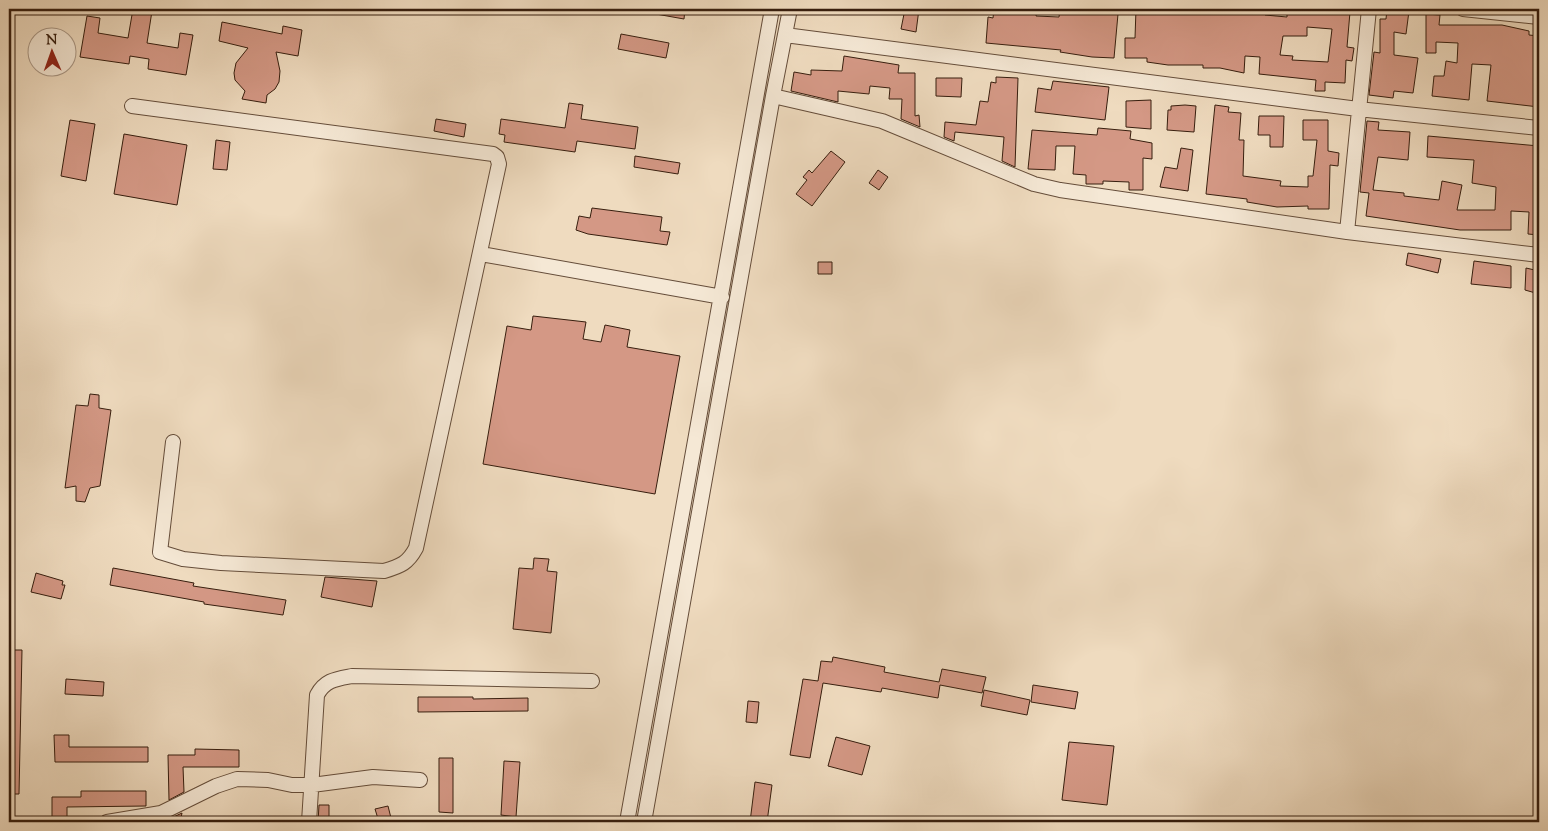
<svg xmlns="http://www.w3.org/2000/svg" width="1548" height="831" viewBox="0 0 1548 831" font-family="'Sorts Mill Goudy',serif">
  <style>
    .building { fill: #d49885; stroke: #371e0e; fill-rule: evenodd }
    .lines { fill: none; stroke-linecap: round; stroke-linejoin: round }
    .minor-casing { stroke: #654d3a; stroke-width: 16 }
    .minor { stroke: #f5e8d5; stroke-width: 14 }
  </style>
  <rect width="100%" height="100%" fill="#efdbbf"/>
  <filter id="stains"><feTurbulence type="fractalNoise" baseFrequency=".004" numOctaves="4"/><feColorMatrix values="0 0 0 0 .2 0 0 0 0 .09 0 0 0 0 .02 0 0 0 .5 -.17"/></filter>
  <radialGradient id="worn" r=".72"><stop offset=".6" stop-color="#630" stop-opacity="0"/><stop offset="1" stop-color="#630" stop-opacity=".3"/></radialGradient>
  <!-- building -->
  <path class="building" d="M133 9 152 11 147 43 178 48 180 33 193 35 186 75 148 69 149 59 130 56 129 64 80 57 87 16 100 18 98 33 128 38Z
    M656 9H685L684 19 656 14Z
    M905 9H919L916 32 901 29Z
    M994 9H1037L1036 16 1059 17 1060 9H1112L1111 13 1118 14 1114 58 1092 57 1060 52 1061 50 986 43 988 17 993 18Z
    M1136 9H1212L1234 11V9H1265V15L1287 17V9L1350 12 1347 47 1354 48 1352 61 1346 60 1345 83 1325 82V91H1315L1316 80 1259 74 1260 57 1245 56 1244 73 1220 68H1203V65H1168L1147 62V58H1125V38H1135ZM1307 27 1332 29 1328 62 1292 60 1293 56 1280 55 1283 36H1307Z
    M1387 9 1409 11 1406 34 1394 32V55L1418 58 1413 93 1394 91 1393 98 1369 95 1374 52 1380 53V19H1386Z
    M1426 14 1440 15 1439 25H1502L1529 31V35L1539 36V107L1487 101 1491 65 1472 64 1469 100 1432 96 1434 76H1444L1446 61 1457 63 1458 43 1436 42V53H1426Z
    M222 22 282 34 283 26 302 30 298 56 276 52 280 71 279 82 275 89 267 95 266 103 242 99 245 91 235 80 234 73 236 63 248 48 219 41Z
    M621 34 669 43 666 58 618 49Z
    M844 56 899 65 898 73H915V116L919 115 920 127 901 119 902 99H889L890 88 870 86 869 94 838 91V102L791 91 794 72 811 75V70L842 71Z
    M996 77 1018 78 1015 167 1002 161 1004 137 955 132 954 141 944 137 945 122 976 125 980 101 988 102 991 82 996 83Z
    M936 78H962L961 97 936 96Z
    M1053 81 1109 87 1105 120 1035 112 1038 88 1051 90Z
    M1151 100V129L1126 127V101Z
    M569 103 583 105 581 119 638 127 635 149 577 141 575 152 504 142 505 135 499 134 501 119 565 128Z
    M1185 105 1196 106 1194 132 1167 130 1168 110H1171V106Z
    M1215 105 1229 107 1228 112 1241 113 1239 140H1244L1243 176 1281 181 1280 186 1308 187V176H1313L1317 140H1303V120H1328V151L1339 153 1338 166 1330 165 1329 209H1308V206L1277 207 1247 202V199L1206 194Z
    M1259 116H1284L1283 147H1270V135H1258Z
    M436 119 466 124 464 137 434 131Z
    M70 120 95 124 86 181 61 176Z
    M1367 121 1379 122 1378 130 1410 132 1408 160 1378 157 1373 190 1404 193V196L1439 200 1442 181 1462 185 1457 210H1495L1496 187 1472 183 1474 160 1427 157 1428 136 1539 146V235L1528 234 1529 212 1511 211V230H1460L1366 216 1369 193 1360 192Z
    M1098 128 1131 131 1130 139 1152 143V159L1143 158V190H1129V182L1103 181V184H1086V175L1073 174 1075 146H1056L1055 170 1028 169 1032 130 1097 135Z
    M124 134 187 145 177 205 114 194Z
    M216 140 230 142 227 170 213 169Z
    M1181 148 1193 150 1188 191 1160 187 1165 167 1177 169Z
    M831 151 845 162 812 206 796 194 807 180 803 177 809 170 812 173Z
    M635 156 680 163 678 174 634 167Z
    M878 170 888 177 879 190 869 183Z
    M592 208 662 217 660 231 670 232 667 245 588 234 576 230 579 216 590 218Z
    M1408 253 1441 259 1438 273 1406 265Z
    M1474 261 1511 266V288L1471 284Z
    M818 262H832V274H818Z
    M1526 268 1539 271V294L1525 290Z
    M533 316 586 322 583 339 601 342 605 325 630 330 627 347 680 356 655 494 483 464 507 326 531 330Z
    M90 394 99 395V408L111 410 100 486 90 488 85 502 76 501V486L65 488 76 405 88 406Z
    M534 558 549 559 547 571 557 572 551 633 513 629 519 568 533 569Z
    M113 568 194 583 193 586 286 600 283 615 204 604V602L110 585Z
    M36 573 63 581 62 585H65L61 599 31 592Z
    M325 577 377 581 372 607 321 597Z
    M9 650H22L19 794H9Z
    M833 657 885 667 884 672 939 682 942 669 986 677 982 693 940 685 938 698 882 688 881 692 823 683 810 758 790 755 803 679 818 681 821 661 832 662Z
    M66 679 104 682 103 696 65 694Z
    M1033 685 1078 692 1075 709 1031 702Z
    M984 690 1030 700 1027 715 981 706Z
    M418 697H473V699L528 698V711L418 712Z
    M748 701 759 702 757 723 746 722Z
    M54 735H69V747H148V762H55Z
    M836 737 870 746 862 775 828 766Z
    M1069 742 1114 746 1107 805 1062 800Z
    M195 749 239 750V767H183L184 792 169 800 168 755H195Z
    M439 758H453V813L439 812Z
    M504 761 520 762 516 817 501 815Z
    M755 782 772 785 767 822H750Z
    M81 791H146V806L67 807V822H52V797H81Z
    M319 805H329V822H318Z
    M388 806 392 822H379L375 809Z
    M182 813 180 822H165V821Z"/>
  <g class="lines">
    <!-- minor casing -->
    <g class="minor-casing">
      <path id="minor" d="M1463 9 1539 17
        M785 35 1358 109 1539 128
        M773 96 882 121 1034 184 1060 190 1347 232 1539 255
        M132 106 493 154 497 157 499 164 416 548C408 563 401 566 384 571L221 563 183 559 160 552 173 442
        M1347 232 1369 9
        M481 254 722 297
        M107 822 161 813 216 786 237 779 268 780 292 785H312L373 777 420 780
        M309 822 317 695C325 680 336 679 352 676L592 681
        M627 822 772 9
        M644 822 773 96 790 9"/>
    </g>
    <!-- minor -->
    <use href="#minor" class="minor"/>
  </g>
  <!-- margin -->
  <rect width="1548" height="831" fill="none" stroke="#efdbbf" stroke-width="30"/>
  <rect x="10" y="10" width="1528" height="811" fill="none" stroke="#371e0e" stroke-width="2.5"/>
  <rect x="15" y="15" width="1518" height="801" fill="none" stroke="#371e0e"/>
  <!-- north arrow -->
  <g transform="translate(52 52) rotate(358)"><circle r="24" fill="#f5e8d5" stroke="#a99785"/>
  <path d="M0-4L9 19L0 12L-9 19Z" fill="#8f2418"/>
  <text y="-8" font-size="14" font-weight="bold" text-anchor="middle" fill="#371e0e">N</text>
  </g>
  <rect width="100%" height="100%" filter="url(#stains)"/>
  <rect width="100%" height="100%" fill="url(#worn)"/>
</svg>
